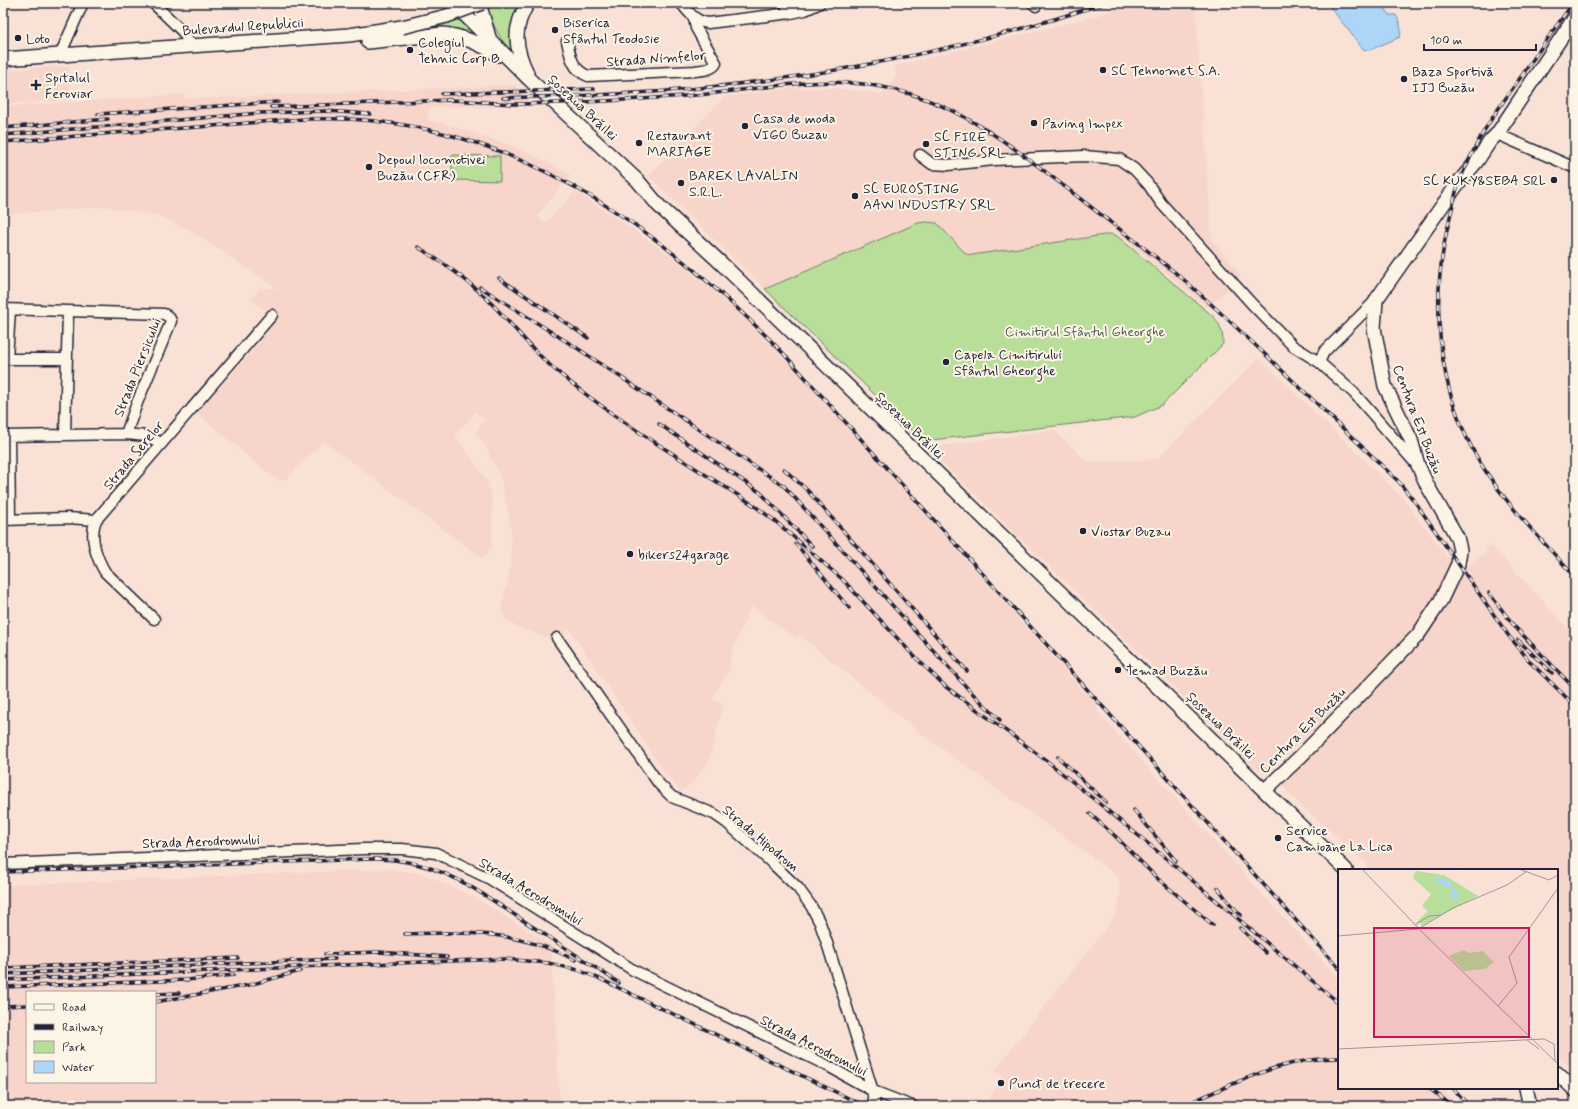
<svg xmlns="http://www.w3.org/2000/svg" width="1578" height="1109" viewBox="0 0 1578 1109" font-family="Mynerve,sans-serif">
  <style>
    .built { fill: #f7d5ca; fill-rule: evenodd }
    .green { fill: #b8de99; stroke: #6d806a }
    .water { fill: #acd5f7; stroke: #758dac }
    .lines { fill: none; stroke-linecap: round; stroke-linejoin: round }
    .minor-casing { stroke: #22223b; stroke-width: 13 }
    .major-casing { stroke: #22223b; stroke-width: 16 }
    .minor { stroke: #fcf5e5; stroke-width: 10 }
    .major { stroke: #fcf5e5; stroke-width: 13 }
    .rail-casing { stroke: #22223b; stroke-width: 3.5 }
    .rail { stroke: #fcf5e5; stroke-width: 2; stroke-dasharray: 6; stroke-linecap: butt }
    .major-bridge-casing { stroke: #22223b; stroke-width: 16; stroke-linecap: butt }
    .major-bridge { stroke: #fcf5e5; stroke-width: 13 }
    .poi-dot { fill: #22223b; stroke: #fcf5e5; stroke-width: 1.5 }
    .labels { text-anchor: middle; stroke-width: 4; stroke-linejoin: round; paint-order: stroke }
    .poi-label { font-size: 14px; fill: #22223b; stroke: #fcf5e5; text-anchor: start }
    .street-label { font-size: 14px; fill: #22223b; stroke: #fcf5e5 }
    .park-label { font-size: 14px; fill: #4f5a57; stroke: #fcf5e5 }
    .inset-road { fill: none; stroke: #a39597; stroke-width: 1 }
    .view { fill: #c2185b; fill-opacity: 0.15; stroke: #c2185b; stroke-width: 2 }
    .inset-edge { fill: none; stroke: #22223b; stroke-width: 2 }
  </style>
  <rect width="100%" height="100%" fill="#f9e2d5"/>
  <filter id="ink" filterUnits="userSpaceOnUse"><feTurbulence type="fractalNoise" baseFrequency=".025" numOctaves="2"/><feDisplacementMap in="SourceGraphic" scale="8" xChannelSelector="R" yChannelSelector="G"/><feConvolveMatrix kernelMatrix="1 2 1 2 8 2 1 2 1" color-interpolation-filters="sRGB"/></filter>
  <g filter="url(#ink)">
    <!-- built -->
    <path class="built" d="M1138 3H1195L1212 239 1241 275 1208 308 1114 230 1103 235 972 255 966 254 937 223 926 222 918 223 765 289 649 176 724 97 791 88H835L882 94 896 77 895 66 1092 17Z
      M69 66 71 100 3 104V70Z
      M515 85 532 106 432 107 426 119 456 127 504 143 539 158 571 175 537 216 546 223 575 191 659 247 708 286 766 339 806 382 878 462 1098 707 1097 711 1339 979V1088H1441L1458 1106H984L998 1085 997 1084 1002 1076 994 1071 1112 920 1118 908 1120 890 1118 878 1115 874 923 735 799 635 797 639 751 606 732 650 729 669 712 699 723 703 709 760 693 783 681 791 666 774 569 628 553 640 515 626 505 618 502 612 501 607 508 579 511 562V528L501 480 484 443 475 432 485 419 475 413 455 435 488 482 492 499V548L482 558 323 441 291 475 284 480H279L274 478 196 412 213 392 217 390 225 382 256 346 272 325 276 317 251 300 260 288H277L188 229 155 215 106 207 3 214V107L184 94V98H216Z
      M1259 358 1398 493 1450 560V568L1436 598 1418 625 1320 723 1269 770 1258 771 1155 668 927 448 1054 430 1087 462 1157 459Z
      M1492 546 1575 636V1072L1557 1054V870H1368L1366 867 1368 865 1289 794 1282 783 1279 775 1397 652 1458 573 1485 554 1487 547Z
      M390 869 423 874 476 898 551 945 560 1106H3V885ZM27 992H155V1082H27Z"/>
    <!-- green -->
    <path class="green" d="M502 3H522L514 54C501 42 493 25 487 9Z
      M459 19 478 37 423 30Z
      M452 155 500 156V181L452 180Z
      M926 222 937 223 966 254 972 255 1111 234 1117 236 1214 317C1221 326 1223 332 1223 344L1162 405 1135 417 923 441 765 289 918 223Z"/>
    <!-- water -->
    <path class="water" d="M1327 3H1385L1386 9 1389 15H1396C1400 23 1402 28 1400 37L1370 50 1363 49Z"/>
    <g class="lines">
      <!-- minor casing -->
      <g class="minor-casing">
        <path id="minor" d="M153 3 183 32 191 46
          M681 3C689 13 695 21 708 23L791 13 805 10 820 3
          M785 3 791 13
          M1033 3 1036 6
          M567 41C570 55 572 70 588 76L695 71C702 70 713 70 716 63L696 28 694 18
          M60 55 83 3
          M1497 134 1575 168
          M920 155 932 164 948 165 994 160 1084 156 1119 159 1134 169 1148 184 1161 203 1252 304 1293 346 1319 362 1354 393 1417 465
          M3 309 164 314 169 317 171 321 170 324 137 403 126 434
          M3 359H67
          M7 359 10 310
          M1319 362 1324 352 1376 300
          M65 435 68 312
          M3 436 126 434 146 436 162 443
          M9 436 10 519
          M3 520 68 518 96 520
          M154 619 105 572C96 557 89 536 96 520L272 315
          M557 638 659 784 672 797 714 814 727 823 772 863 798 888 811 906 820 923 827 943 871 1085 875 1106
          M3 864 363 849H402L436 853 490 879 633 970 828 1066 873 1091 912 1106"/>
      </g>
      <!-- major casing -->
      <g class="major-casing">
        <path id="major" d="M453 3 529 79 638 181 659 206 721 263 1346 870
          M479 3 489 37
          M368 42 443 34C463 36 481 44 498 55
          M3 59 349 35 402 27
          M527 73C515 48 512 28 528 3
          M1265 790 1301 756 1418 635 1440 602 1458 564 1460 550 1457 537 1427 485 1418 465 1411 440 1385 386 1374 328 1376 300 1459 182 1477 161 1490 141 1497 134 1575 17
          M1557 1073 1575 1090
          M1526 1088 1530 1106"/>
      </g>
      <!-- minor -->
      <use href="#minor" class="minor"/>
      <!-- major -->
      <use href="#major" class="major"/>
      <!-- rail casing -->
      <g class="rail-casing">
        <path id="rail" d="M1573 3C1554 29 1536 55 1518 81 1505 99 1491 118 1480 138 1473 152 1465 167 1459 182 1455 193 1453 206 1450 217 1429 298 1436 391 1481 464 1507 506 1542 540 1575 577
          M442 94 594 89
          M503 98C566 96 628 95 690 89 831 76 971 48 1105 3
          M446 100C471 100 496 104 520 104 575 103 631 100 685 96 747 92 808 76 870 85 955 96 1021 153 1087 204 1119 229 1152 253 1183 279 1248 336 1310 398 1373 457L1398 481 1415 502 1508 635 1532 664 1575 706
          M271 107 451 100
          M98 114 278 102
          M3 128 108 119
          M3 135 260 113 325 111 370 114
          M3 142C73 136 142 131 212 126 266 122 320 115 374 121 536 137 673 240 783 353L1339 968
          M418 247C443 263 467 279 488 300 510 322 529 347 553 368 614 420 685 461 752 504L775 521 842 579 914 656 946 687 1047 761 1145 841 1339 1003
          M499 278 588 338
          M480 287 580 350 784 486 970 691 1000 720
          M659 424 761 493 812 546
          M784 469 808 491 967 671
          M796 544 849 608
          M1489 593 1515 627 1575 689
          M1518 640 1552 673
          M1058 757 1106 802
          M1134 810 1176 861
          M1090 814 1114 835 1158 879 1213 925
          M3 872 372 859C434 857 475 889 524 921 556 942 587 962 619 983
          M1218 888 1231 905 1241 915
          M1240 928 1266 953
          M405 934C467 932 518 930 575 960
          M325 954 379 952 447 957
          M3 968 238 958
          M3 974 335 959
          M3 980 344 965 505 959 548 963 578 970 598 978 865 1106
          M3 987 187 980 234 975
          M155 994 179 993
          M155 1002 249 985 300 971
          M3 1006 27 1005
          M1429 1088 1452 1106
          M1453 1088 1469 1106
          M1182 1106C1233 1085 1282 1057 1339 1058"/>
      </g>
      <!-- rail -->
      <use href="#rail" class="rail"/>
      <!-- major-bridge casing -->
      <g class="major-bridge-casing">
        <path id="major-bridge" d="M402 27 447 16 482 3"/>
      </g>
      <!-- major-bridge -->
      <use href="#major-bridge" class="major-bridge"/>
    </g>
  </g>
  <!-- markers -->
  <g class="poi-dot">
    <circle cx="555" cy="30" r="4"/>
    <circle cx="18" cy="38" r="4"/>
    <circle cx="410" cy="50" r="4"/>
    <circle cx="1103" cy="70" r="4"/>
    <circle cx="1404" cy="79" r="4"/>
    <path d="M34 79h4v4h4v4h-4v4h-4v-4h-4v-4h4z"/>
    <circle cx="1034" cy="123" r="4"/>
    <circle cx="745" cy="126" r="4"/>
    <circle cx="639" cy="143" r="4"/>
    <circle cx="926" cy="144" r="4"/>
    <circle cx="369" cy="167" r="4"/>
    <circle cx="1554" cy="180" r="4"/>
    <circle cx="681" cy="183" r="4"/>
    <circle cx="855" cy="196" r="4"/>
    <circle cx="946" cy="362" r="4"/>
    <circle cx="1083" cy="531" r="4"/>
    <circle cx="630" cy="554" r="4"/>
    <circle cx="1118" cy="670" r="4"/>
    <circle cx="1278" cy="838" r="4"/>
    <circle cx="1001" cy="1083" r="4"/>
  </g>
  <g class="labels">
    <!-- poi labels -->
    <g class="poi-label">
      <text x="563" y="27">Biserica<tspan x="563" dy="16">Sfântul Teodosie</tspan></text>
      <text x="26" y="43">Loto</text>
      <text x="418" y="47">Colegiul<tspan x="418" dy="16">Tehnic Corp B</tspan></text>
      <text x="1111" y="75">SC Tehnomet S.A.</text>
      <text x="1412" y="76">Baza Sportivă<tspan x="1412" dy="16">IJJ Buzău</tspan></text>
      <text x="45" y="82">Spitalul<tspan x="45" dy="16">Feroviar</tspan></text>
      <text x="753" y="123">Casa de moda<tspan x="753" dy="16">VIGO Buzau</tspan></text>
      <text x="1042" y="128">Paving Impex</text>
      <text x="647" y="140">Restaurant<tspan x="647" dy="16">MARIAGE</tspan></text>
      <text x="934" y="141">SC FIRE<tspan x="934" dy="16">STING SRL</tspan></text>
      <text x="377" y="164">Depoul locomotivei<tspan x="377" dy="16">Buzău (CFR)</tspan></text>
      <text x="689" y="180">BAREX LAVALIN<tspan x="689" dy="16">S.R.L.</tspan></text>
      <text x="1546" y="185" text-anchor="end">SC KUKY&amp;SEBA SRL</text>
      <text x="863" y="193">SC EUROSTING<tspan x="863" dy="16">AAW INDUSTRY SRL</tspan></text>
      <text x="954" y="359">Capela Cimitirului<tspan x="954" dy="16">Sfântul Gheorghe</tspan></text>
      <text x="1091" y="536">Viostar Buzau</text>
      <text x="638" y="559">bikers24garage</text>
      <text x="1126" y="675">Temad Buzău</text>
      <text x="1286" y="835">Service<tspan x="1286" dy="16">Camioane La Lica</tspan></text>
      <text x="1009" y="1088">Punct de trecere</text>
    </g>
    <!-- street labels -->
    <g class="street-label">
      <text transform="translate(243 26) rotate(-4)" y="5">Bulevardul Republicii</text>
      <text transform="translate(656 58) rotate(-4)" y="5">Strada Nimfelor</text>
      <text transform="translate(583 107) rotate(43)" y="5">Șoseaua Brăilei</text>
      <text transform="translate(137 367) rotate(-68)" y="5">Strada Piersicului</text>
      <text transform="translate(1418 419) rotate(69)" y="5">Centura Est Buzău</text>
      <text transform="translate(910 425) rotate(44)" y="5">Șoseaua Brăilei</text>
      <text transform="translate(133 455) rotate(-50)" y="5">Strada Serelor</text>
      <text transform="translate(1221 725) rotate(44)" y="5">Șoseaua Brăilei</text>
      <text transform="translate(1302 730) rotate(-45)" y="5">Centura Est Buzău</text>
      <text transform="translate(761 838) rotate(40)" y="5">Strada Hipodrom</text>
      <text transform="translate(201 841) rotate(-2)" y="5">Strada Aerodromului</text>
      <text transform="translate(531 891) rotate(31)" y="5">Strada Aerodromului</text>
      <text transform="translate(814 1045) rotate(27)" y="5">Strada Aerodromului</text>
    </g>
    <!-- park labels -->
    <g class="park-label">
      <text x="1085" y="336">Cimitirul Sfântul Gheorghe</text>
    </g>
  </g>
  <!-- overview -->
  <g transform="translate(1338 869)">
    <rect width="220" height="220" fill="#f9e2d5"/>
    <path d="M78 2 106 6 140 27 83 57V54H78L90 42 84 37 93 25 75 9ZM126 81 131 84 145 82 156 93 147 100 126 102 111 87Z" fill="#b8de99"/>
    <path d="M98 7 113 14 114 19 120 24V30L115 32 113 20 99 13Z" fill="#acd5f7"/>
    <path class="inset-road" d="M24 0 87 66 220 195M181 0 211 11 220 6M77 56 91 47 103 46M0 67 80 60 115 39 169 16 189 2M160 137 179 114 171 88 220 19M189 171 201 180M0 180 206 170 216 175 217 192"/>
    <path class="view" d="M36 59H191V168H36Z"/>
    <rect width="220" height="220" class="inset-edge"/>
  </g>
  <!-- margin -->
  <rect width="1578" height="1109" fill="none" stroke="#fcf5e5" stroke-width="16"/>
  <rect x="8" y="8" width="1562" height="1093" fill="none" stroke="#22223b" stroke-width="1.5" filter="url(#ink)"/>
  <!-- legend -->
  <rect x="26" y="991" width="130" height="92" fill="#fcf5e5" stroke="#a5a1a1"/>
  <rect x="34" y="1004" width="20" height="6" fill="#fcf5e5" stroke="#a5a1a1"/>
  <text x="62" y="1011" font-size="12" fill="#22223b">Road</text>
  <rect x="34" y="1024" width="20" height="6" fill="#22223b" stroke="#a5a1a1"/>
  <text x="62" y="1031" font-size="12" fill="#22223b">Railway</text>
  <rect x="34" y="1041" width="20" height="12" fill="#b8de99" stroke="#a5a1a1"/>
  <text x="62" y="1051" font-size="12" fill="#22223b">Park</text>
  <rect x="34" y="1061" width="20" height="12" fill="#acd5f7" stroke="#a5a1a1"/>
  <text x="62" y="1071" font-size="12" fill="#22223b">Water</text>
  <!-- scale -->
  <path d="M1424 44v6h112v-6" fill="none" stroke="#22223b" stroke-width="2"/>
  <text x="1430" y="44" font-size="12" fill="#22223b" stroke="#fcf5e5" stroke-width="3" paint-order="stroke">100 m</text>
</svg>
